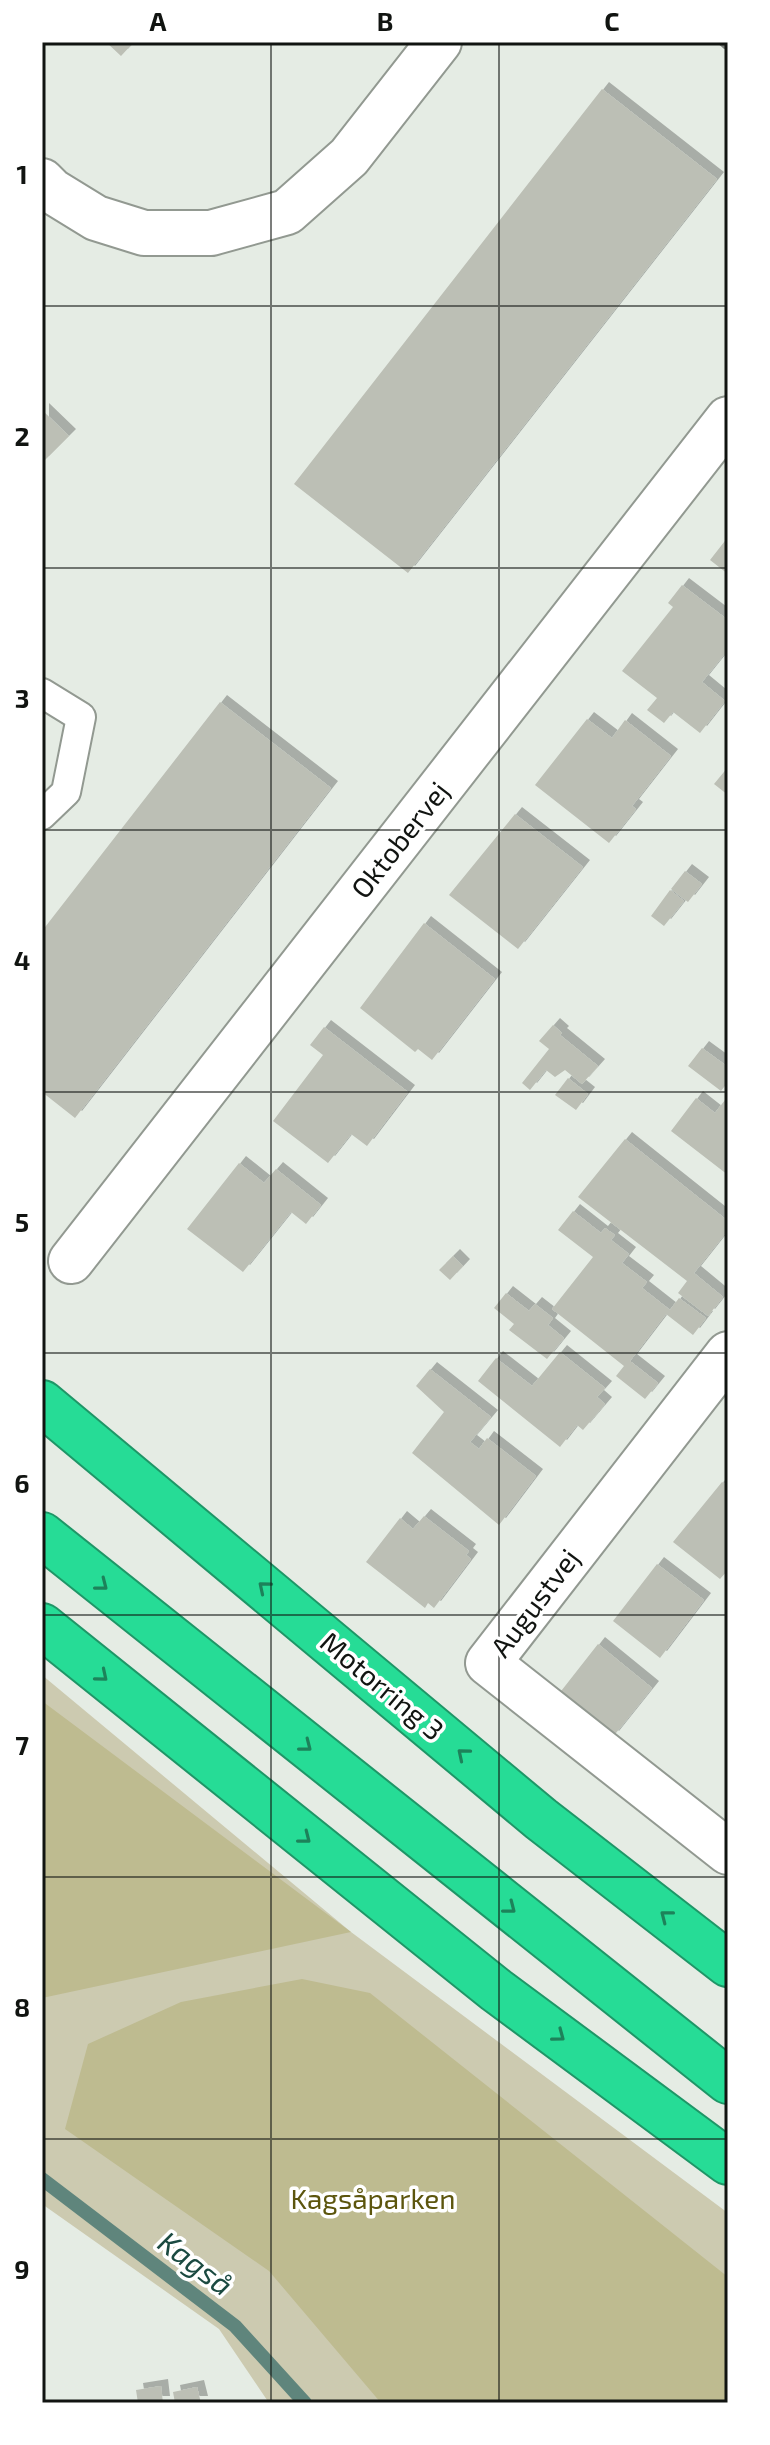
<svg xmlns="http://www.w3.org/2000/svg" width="770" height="2445" viewBox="0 0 770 2445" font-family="'Exo 2',sans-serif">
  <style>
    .green { fill: #cccab0 }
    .forest { fill: #bebb90 }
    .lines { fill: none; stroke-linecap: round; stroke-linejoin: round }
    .stream { stroke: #5f857c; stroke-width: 14 }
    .building { fill: #bcbfb5; filter: url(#shadow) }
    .lane-casing { stroke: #929991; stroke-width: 32 }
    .street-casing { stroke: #929991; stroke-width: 48 }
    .highway-casing { stroke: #1f9667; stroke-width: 48 }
    .path { stroke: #7a7f7a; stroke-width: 5; stroke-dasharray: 8 4; stroke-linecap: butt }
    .lane { stroke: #fff; stroke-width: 28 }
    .street { stroke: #fff; stroke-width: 44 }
    .highway { stroke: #26dc96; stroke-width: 44 }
    .oneway { stroke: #1d825a }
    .grid { fill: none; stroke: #111411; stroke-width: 2; stroke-opacity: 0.55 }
    .labels { text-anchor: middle; stroke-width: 7; stroke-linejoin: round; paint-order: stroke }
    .street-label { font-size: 28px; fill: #111411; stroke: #fff }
    .park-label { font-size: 28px; fill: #5c550d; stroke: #fff }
    .water-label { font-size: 30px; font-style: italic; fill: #1b4a41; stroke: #fff }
    .neatline { fill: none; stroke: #111411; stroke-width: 3 }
    .grid-label { font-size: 26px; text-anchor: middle; font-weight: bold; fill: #111411 }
  </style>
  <defs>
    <filter id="shadow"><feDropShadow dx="7" dy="-7" stdDeviation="0" flood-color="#0004"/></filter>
  </defs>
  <rect width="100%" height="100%" fill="#e5ece4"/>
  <!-- green -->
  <path class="green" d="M42 1675 351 1932 728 2213V2403H269L219 2329 42 2204Z"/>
  <!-- forest -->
  <path class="forest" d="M42 1701 351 1932 42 1998Z
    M302 1979 370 1993 728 2277V2403H381L269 2271 65 2129 88 2044 181 2002Z"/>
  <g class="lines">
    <!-- stream -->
    <path class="stream" d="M42 2179 235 2326 305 2403"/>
  </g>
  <!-- building -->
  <path class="building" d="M106 42H134L121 56Z
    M602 89 717 179 408 573 294 484Z
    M42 410 69 436 42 463Z
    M728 537V574L710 560Z
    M682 585 728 620V653L726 652 702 682 725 701 700 733 673 712 664 723 647 710 657 698 622 671 673 607 668 603Z
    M220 702 331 788 75 1118 42 1092V931Z
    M587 719 612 738 625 720 671 756 632 806 636 809 609 843 535 785Z
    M728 767V795L714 784Z
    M515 814 583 867 518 949 449 895Z
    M685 871 702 884 688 902 671 889Z
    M670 890 684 901 664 926 651 916Z
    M424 923 495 979 432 1060 418 1049 415 1052 360 1008Z
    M553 1025 562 1033 560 1035 598 1066 582 1084 565 1070 555 1077 546 1070 530 1090 522 1083 549 1049 539 1041Z
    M324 1027 408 1092 367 1146 351 1134 328 1163 273 1121 323 1055 310 1045Z
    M702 1048 728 1067V1082L721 1091 688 1066Z
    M568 1078 588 1094 576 1110 555 1095Z
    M728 1096V1175L671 1131 696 1098 715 1113Z
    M625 1139 728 1221V1230L694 1273 723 1297 708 1316 678 1293 687 1281 578 1197Z
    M239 1163 264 1183 276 1169 321 1205 306 1224 291 1212 243 1272 187 1229Z
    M573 1211 601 1233 605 1228 615 1235 611 1240 629 1254 622 1263 647 1282 642 1288 670 1310 679 1298 706 1318 693 1335 666 1314 630 1361 658 1383 645 1399 616 1376 624 1366 552 1309 593 1257 558 1230Z
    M453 1256 463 1266 450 1280 439 1270Z
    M506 1293 529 1311 535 1304 553 1318 548 1325 564 1338 547 1359 509 1330 514 1324 494 1308Z
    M560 1352 605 1388 597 1397 605 1404 583 1430 577 1425 560 1447 478 1381 496 1358 532 1386Z
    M430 1369 491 1417 470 1442 479 1449 487 1438 536 1476 499 1525 412 1453 444 1412 416 1386Z
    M722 1482 728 1486V1570L720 1579 673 1542Z
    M424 1516 469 1551 466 1555 471 1559 434 1608 428 1603 425 1608 366 1562 400 1518 413 1529Z
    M657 1564 704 1600 660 1658 613 1621Z
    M598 1644 652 1688 612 1738 558 1695Z
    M161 2386 163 2403H138L136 2390Z
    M197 2387 201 2403H175L173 2392Z"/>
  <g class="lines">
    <!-- lane casing -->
    <g class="lane-casing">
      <path id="lane" d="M42 693 81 717 66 792 42 815"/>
    </g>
    <!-- street casing -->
    <g class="street-casing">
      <path id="street" d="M42 181 52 191 96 218 144 233H211L287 212 349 157 439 42
        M71 1261 728 419
        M728 1354 488 1663 728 1852"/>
    </g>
    <!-- highway casing -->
    <g class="highway-casing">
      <path id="highway" d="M42 1403 541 1819 728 1964
        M42 1535 728 2081
        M42 1626 496 1990 728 2162"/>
    </g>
    <!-- path -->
    <path class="path" d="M720 42 728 49"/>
    <!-- lane -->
    <use href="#lane" class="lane"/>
    <!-- street -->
    <use href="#street" class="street"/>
    <!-- highway -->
    <use href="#highway" class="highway"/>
  </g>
  <!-- one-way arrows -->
  <defs><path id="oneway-chevron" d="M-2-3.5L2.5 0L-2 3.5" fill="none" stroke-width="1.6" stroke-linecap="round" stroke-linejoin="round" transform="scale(2)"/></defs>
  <g class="oneway">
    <use href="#oneway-chevron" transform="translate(102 1585) rotate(38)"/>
    <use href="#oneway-chevron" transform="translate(264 1587) rotate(-140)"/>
    <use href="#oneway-chevron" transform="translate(102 1676) rotate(40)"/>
    <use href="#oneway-chevron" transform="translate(306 1746) rotate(38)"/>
    <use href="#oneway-chevron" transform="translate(463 1754) rotate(-140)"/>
    <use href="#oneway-chevron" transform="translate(305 1838) rotate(38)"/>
    <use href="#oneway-chevron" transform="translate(510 1908) rotate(38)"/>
    <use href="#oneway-chevron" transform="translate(666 1916) rotate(-142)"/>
    <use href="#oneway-chevron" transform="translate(559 2036) rotate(37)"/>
  </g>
  <!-- grid -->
  <path class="grid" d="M271 42V2403M499 42V2403M42 306H728M42 568H728M42 830H728M42 1092H728M42 1353H728M42 1615H728M42 1877H728M42 2139H728"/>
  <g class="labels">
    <!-- street labels -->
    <g class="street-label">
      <text transform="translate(400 840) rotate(-52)" y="10">Oktobervej</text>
      <text transform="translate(535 1603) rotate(-53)" y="10">Augustvej</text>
      <text transform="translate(382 1686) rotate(40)" y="10">Motorring 3</text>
    </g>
    <!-- park labels -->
    <g class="park-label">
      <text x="373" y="2209">Kagsåparken</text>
    </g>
    <!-- water labels -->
    <g class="water-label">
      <text transform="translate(195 2264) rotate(37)" y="10">Kagså</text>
    </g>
  </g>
  <!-- border -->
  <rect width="770" height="2445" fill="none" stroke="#ffffff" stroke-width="88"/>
  <rect x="44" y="44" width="682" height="2357" class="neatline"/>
  <g class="grid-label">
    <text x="158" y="31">A</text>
    <text x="385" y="31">B</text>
    <text x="612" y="31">C</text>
    <text x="22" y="184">1</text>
    <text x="22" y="446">2</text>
    <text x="22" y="708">3</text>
    <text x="22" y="970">4</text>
    <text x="22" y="1232">5</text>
    <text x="22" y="1493">6</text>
    <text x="22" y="1755">7</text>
    <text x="22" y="2017">8</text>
    <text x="22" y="2279">9</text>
  </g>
</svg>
